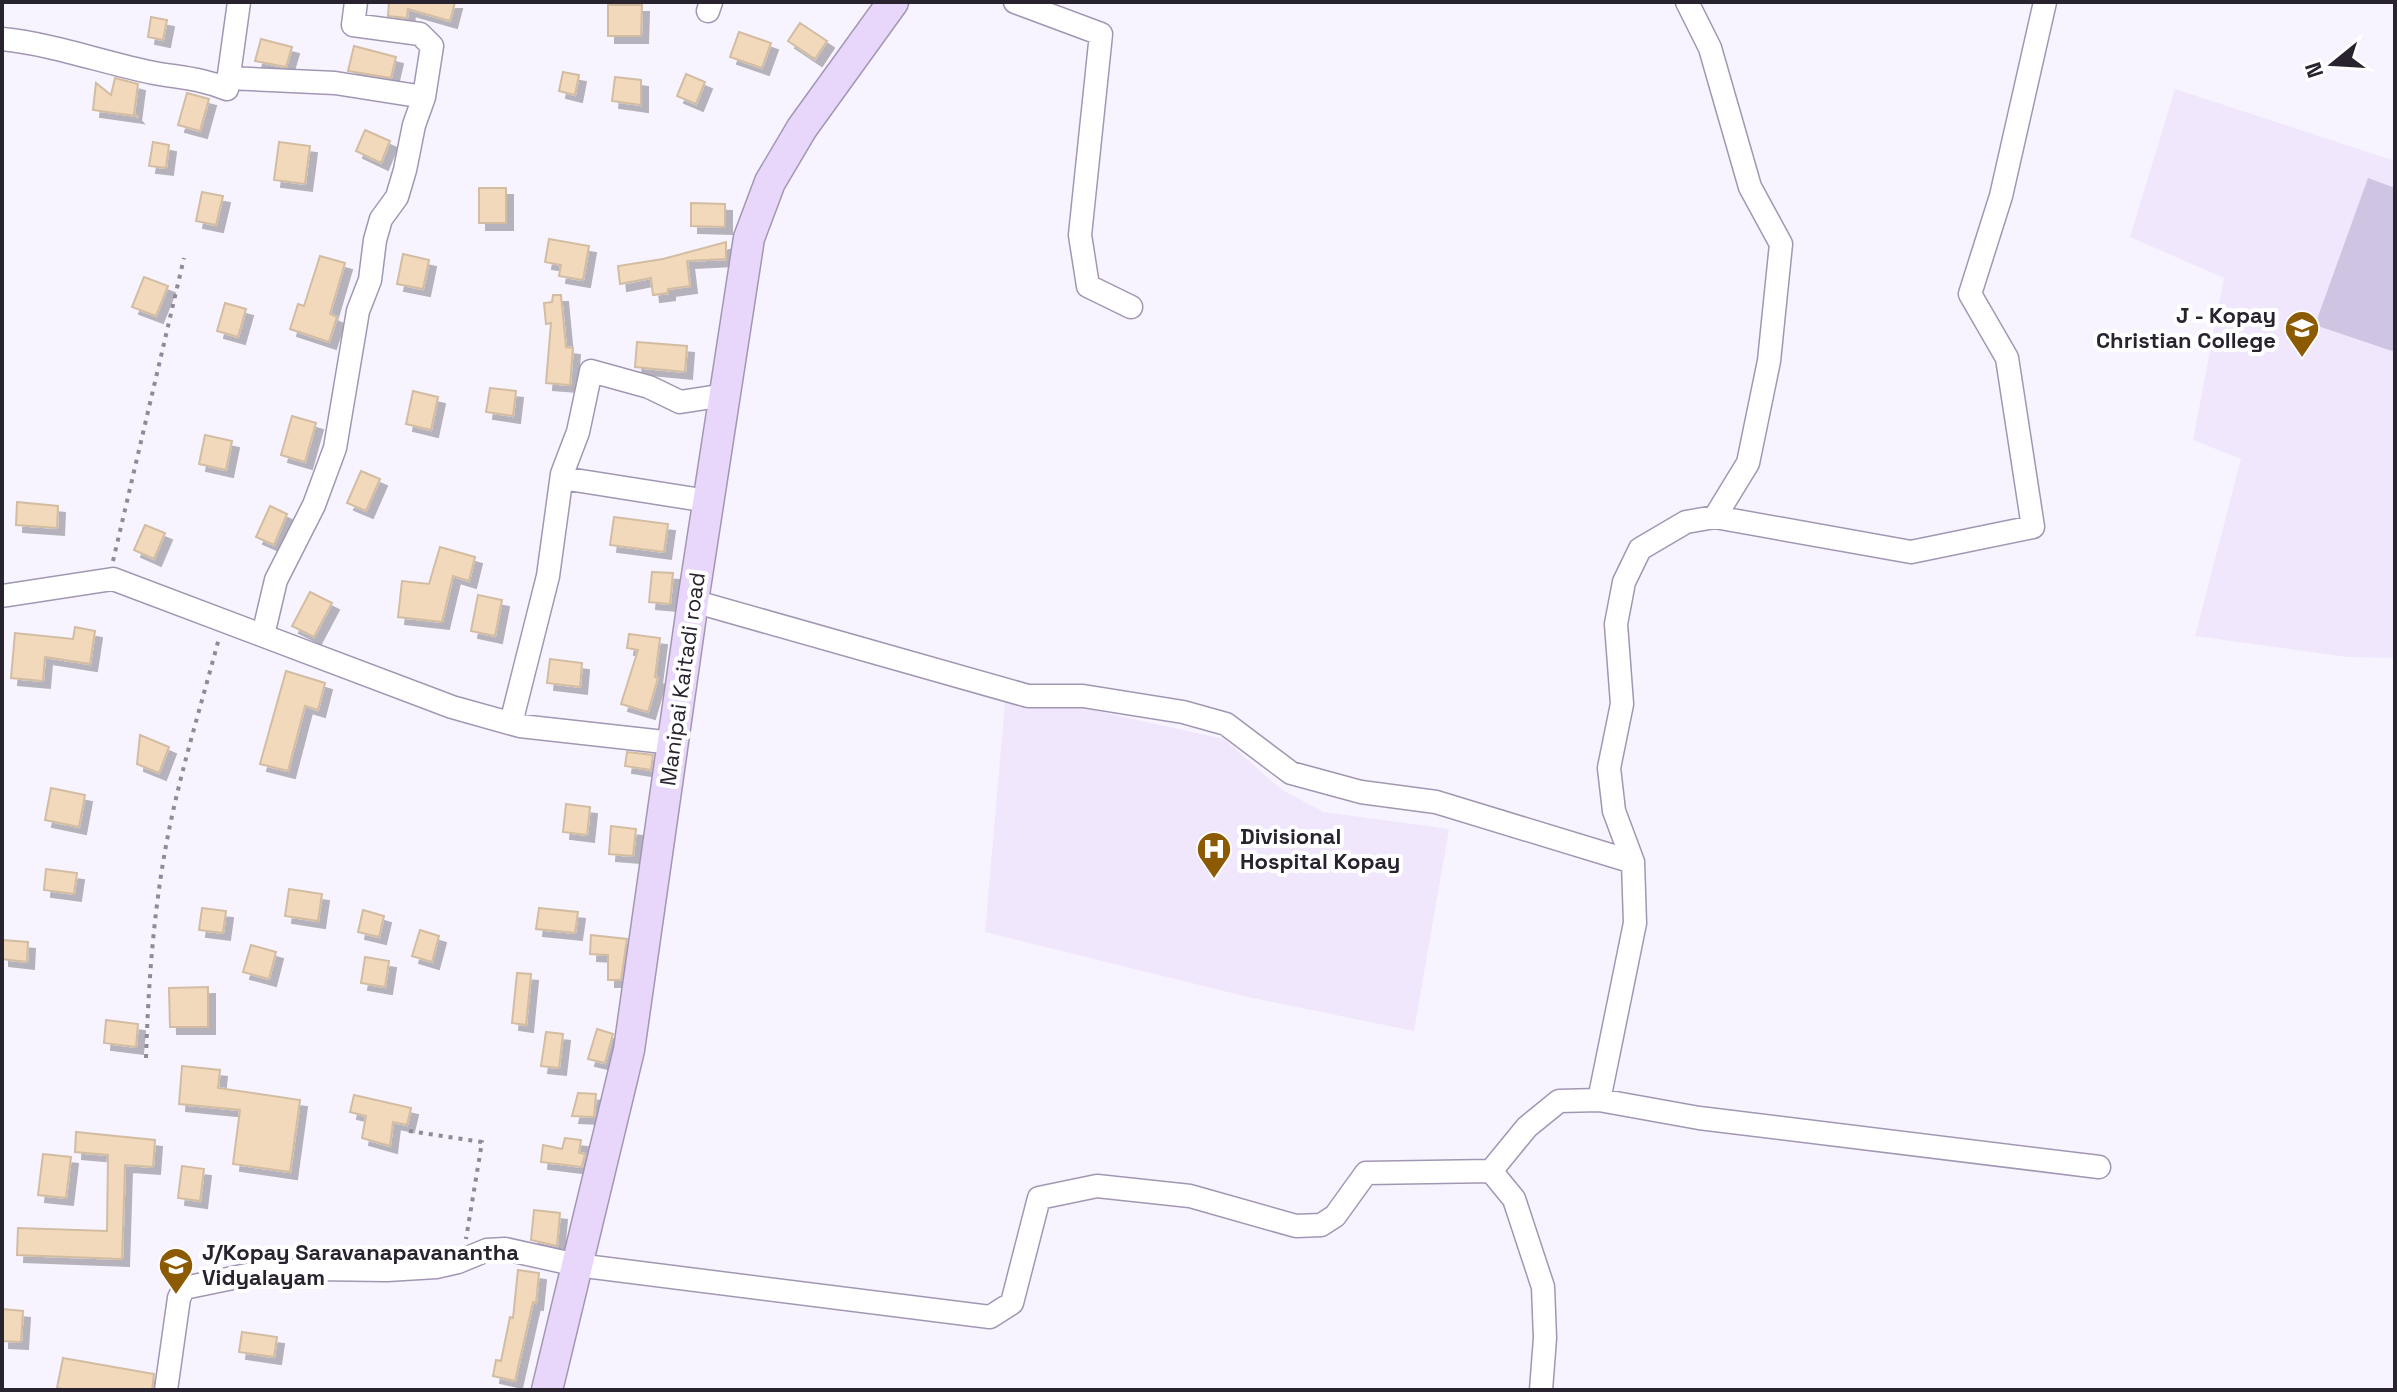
<svg xmlns="http://www.w3.org/2000/svg" width="2397" height="1392" viewBox="0 0 2397 1392" font-family="'Space Grotesk',sans-serif">
  <style>
    .built { fill: #f0e7fd }
    .green { fill: #cfc4e1 }
    .building { fill: #f3d9bb; stroke: #d2bda3; stroke-width: 2; filter: url(#shadow) }
    .lines { fill: none; stroke-linecap: round; stroke-linejoin: round }
    .street-casing { stroke: #a297b3; stroke-width: 25 }
    .secondary-casing { stroke: #a297b3; stroke-width: 33 }
    .path { stroke: #8f8b96; stroke-width: 4; stroke-dasharray: 4 6; stroke-linecap: butt }
    .street { stroke: #fff; stroke-width: 22 }
    .secondary { stroke: #e8d6fb; stroke-width: 30 }
    .labels { text-anchor: middle; stroke-width: 8; stroke-linejoin: round; paint-order: stroke }
    .poi-label { font-size: 22px; font-weight: bold; fill: #28232e; stroke: #fff; text-anchor: start }
    .street-label { font-size: 22px; fill: #28232e; stroke: #fff }
  </style>
  <defs>
    <filter id="shadow"><feDropShadow dx="7" dy="7" stdDeviation="0" flood-color="#0004"/></filter>
  </defs>
  <rect width="100%" height="100%" fill="#f7f3ff"/>
  <!-- built -->
  <path class="built" d="M2175 89 2395 161V658L2347 657 2195 636 2241 459 2193 440 2224 278 2130 237Z
    M1006 691 1224 739 1282 790 1324 812 1449 829 1414 1031 1248 997 985 932Z"/>
  <!-- green -->
  <path class="green" d="M2368 178 2395 188V352L2315 325Z"/>
  <!-- building -->
  <path class="building" d="M389 2H455L450 21 408 9 407 18 388 16Z
    M608 5H642L641 36H608Z
    M151 17 167 20 163 40 148 37Z
    M800 23 827 41 815 59 788 41Z
    M739 32 771 43 762 68 730 57Z
    M261 39 292 47 286 67 255 61Z
    M354 46 396 57 391 78 348 71Z
    M563 72 579 75 575 95 559 91Z
    M686 74 705 82 696 104 677 96Z
    M615 77 641 80V105L612 101Z
    M115 78 138 84 134 114 136 116 93 110 96 83 111 95Z
    M187 93 209 99 200 131 178 125Z
    M365 130 390 141 381 163 356 151Z
    M153 142 169 145 166 168 149 166Z
    M279 142 310 146 305 184 274 180Z
    M479 188H506V223H479Z
    M202 192 223 196 216 225 196 221Z
    M691 203 725 204V227L691 226Z
    M549 239 589 246 583 280 559 276 561 265 545 262Z
    M726 242V259L687 261 690 286 668 289V293L653 295 651 278 620 284 618 266 663 259Z
    M403 254 429 260 423 289 397 284Z
    M320 256 345 263 330 314 337 317 329 342 290 329 298 304 304 306Z
    M144 277 168 286 156 316 132 307Z
    M553 295H561L566 347 573 348 570 385 546 383 551 323 546 324 544 303 552 302Z
    M225 303 246 309 238 337 217 331Z
    M637 342 687 346 685 372 635 367Z
    M490 388 516 391 513 416 486 412Z
    M413 391 438 397 431 430 406 424Z
    M292 416 316 423 305 462 281 455Z
    M205 435 232 441 226 470 199 464Z
    M361 471 380 479 366 511 347 503Z
    M17 502 58 506 57 528 16 525Z
    M270 506 287 514 274 545 256 537Z
    M614 517 668 524 664 552 610 545Z
    M145 525 165 533 154 559 134 550Z
    M440 547 475 557 469 581 453 576 442 622 398 617 402 581 429 584Z
    M652 572 673 573 670 604 649 602Z
    M310 592 332 603 314 637 292 626Z
    M478 595 502 600 495 636 471 631Z
    M75 627 95 631 90 664 45 657 43 681 11 678 15 633 73 639Z
    M629 634 660 638 655 677 658 678 648 712 621 704 638 650 627 648Z
    M550 659 582 663 580 687 547 683Z
    M286 671 325 683 318 710 305 706 288 771 260 764Z
    M140 735 169 747 159 773 137 764Z
    M627 752 653 755 651 770 625 766Z
    M51 788 85 795 79 827 45 820Z
    M566 804 590 807 587 835 563 832Z
    M611 826 636 829 633 856 609 854Z
    M46 869 77 873 74 894 44 890Z
    M289 889 322 894 318 921 285 916Z
    M202 908 226 911 223 933 199 930Z
    M539 908 578 912 575 933 536 929Z
    M363 910 384 916 379 937 358 932Z
    M420 930 439 936 432 962 412 956Z
    M591 935 627 939 621 980H608V955L590 954Z
    M2 940 28 942 27 962 2 959Z
    M251 945 276 952 269 979 243 972Z
    M365 957 389 961 385 987 361 983Z
    M517 973 531 974 526 1025 512 1023Z
    M208 987V1027H170L169 988Z
    M106 1020 138 1024 136 1047 104 1043Z
    M597 1029 613 1034 605 1063 588 1059Z
    M546 1032 563 1034 559 1068 541 1066Z
    M182 1066 220 1070 218 1088 300 1100 290 1172 233 1164 240 1110 179 1104Z
    M578 1093 596 1094 594 1117 572 1116Z
    M354 1095 411 1108 407 1125 393 1122 390 1146 362 1138 366 1116 350 1112Z
    M76 1132 155 1140 153 1167 125 1165 122 1259 17 1255 18 1228 107 1231 108 1155 75 1152Z
    M565 1138 581 1140 579 1153 585 1154 582 1167 541 1162 543 1145 562 1149Z
    M43 1154 71 1157 66 1198 38 1195Z
    M182 1166 204 1169 200 1201 178 1198Z
    M534 1210 560 1213 557 1246 531 1240Z
    M518 1270 539 1273 536 1303 533 1302 515 1381 493 1376 496 1360 501 1361 510 1317 513 1318Z
    M2 1309 23 1311 21 1342 2 1341Z
    M242 1332 277 1337 274 1357 239 1352Z
    M63 1358 154 1374 152 1390H69L57 1388Z"/>
  <g class="lines">
    <!-- street casing -->
    <g class="street-casing">
      <path id="street" d="M1015 2 1101 34 1080 235 1088 286 1131 307
        M708 11 711 2
        M2 39C53 44 104 63 154 73 182 78 199 78 227 89L239 2
        M228 78 335 83 424 97
        M562 478 708 501
        M1715 517 1911 552 2033 527 2007 358 1970 294 2001 196 2045 2
        M2 596 113 579 452 707 520 726 673 743
        M693 601 1028 696H1083L1183 712 1226 724 1291 773 1361 792 1436 802 1633 862
        M263 635 276 580 314 505 335 448 358 311 370 280 375 240 381 219 397 197 405 170 414 125 424 97 432 46 420 34 353 25 356 2
        M511 723 548 576 562 474 578 432 591 371 649 387 680 402 725 395
        M1599 1100 1635 923 1633 862 1614 811 1609 768 1622 704 1616 624 1624 582 1640 549 1686 522 1715 517 1748 463 1769 361 1781 244 1750 187 1710 48 1687 2
        M1491 1171 1527 1127 1559 1101 1599 1100 1699 1118 2099 1167
        M166 1390 179 1298 184 1288 252 1274 316 1269 387 1270 436 1267 458 1262 487 1250 505 1249 577 1265 990 1317 1012 1303 1039 1198 1097 1186 1190 1196 1296 1226 1321 1225 1335 1216 1366 1173 1491 1171 1514 1199 1543 1287 1545 1338 1541 1390"/>
    </g>
    <!-- secondary casing -->
    <g class="secondary-casing">
      <path id="secondary" d="M547 1390 629 1050 693 601 749 238 770 182 802 128 893 2"/>
    </g>
    <!-- path -->
    <path class="path" d="M113 561 184 258
      M146 1058C148 995 152 932 162 869 174 791 199 714 219 638
      M409 1131 482 1142 466 1239"/>
    <!-- street -->
    <use href="#street" class="street"/>
    <!-- secondary -->
    <use href="#secondary" class="secondary"/>
  </g>
  <!-- icons -->
  <defs>
    <g id="school-pin" transform="scale(1.8)"><path d="M0 17L-7.5 6A9.5 9.5 0 1 1 7.5 6Z" fill="#8b5a02" stroke="#fff"/><path d="M0-5L7-2L0 1L-7-2ZM-4 1L0 2.5L4 1V4Q0 6-4 4Z" fill="#fff"/></g>
    <g id="hospital-pin" transform="scale(1.8)"><path d="M0 17L-7.5 6A9.5 9.5 0 1 1 7.5 6Z" fill="#8b5a02" stroke="#fff"/><path d="M-5-5h3v3.5h4V-5h3V5h-3V1.5h-4V5h-3Z" fill="#fff"/></g>
  </defs>
  <g fill-rule="evenodd">
    <use href="#school-pin" x="2302" y="328"/>
    <use href="#hospital-pin" x="1214" y="849"/>
    <use href="#school-pin" x="176" y="1265"/>
  </g>
  <g class="labels">
    <!-- poi labels -->
    <g class="poi-label">
      <text x="2276" y="323" text-anchor="end">J - Kopay<tspan x="2276" dy="25">Christian College</tspan></text>
      <text x="1240" y="844">Divisional<tspan x="1240" dy="25">Hospital Kopay</tspan></text>
      <text x="202" y="1260">J/Kopay Saravanapavanantha<tspan x="202" dy="25">Vidyalayam</tspan></text>
    </g>
    <!-- street labels -->
    <g class="street-label">
      <text transform="translate(682 679) rotate(-82)" y="8">Manipai Kaitadi road</text>
    </g>
  </g>
  <!-- border -->
  <rect width="2397" height="1392" fill="none" stroke="#28232e" stroke-width="8"/>
  <!-- north arrow -->
  <g transform="translate(2333 64) rotate(252)" stroke="#ffffff" stroke-width="6" paint-order="stroke">
  <path d="M0-6L14 30L0 20L-14 30Z" fill="#28232e"/>
  <text y="-12" font-size="22" font-weight="bold" text-anchor="middle" fill="#28232e">N</text>
  </g>
</svg>
